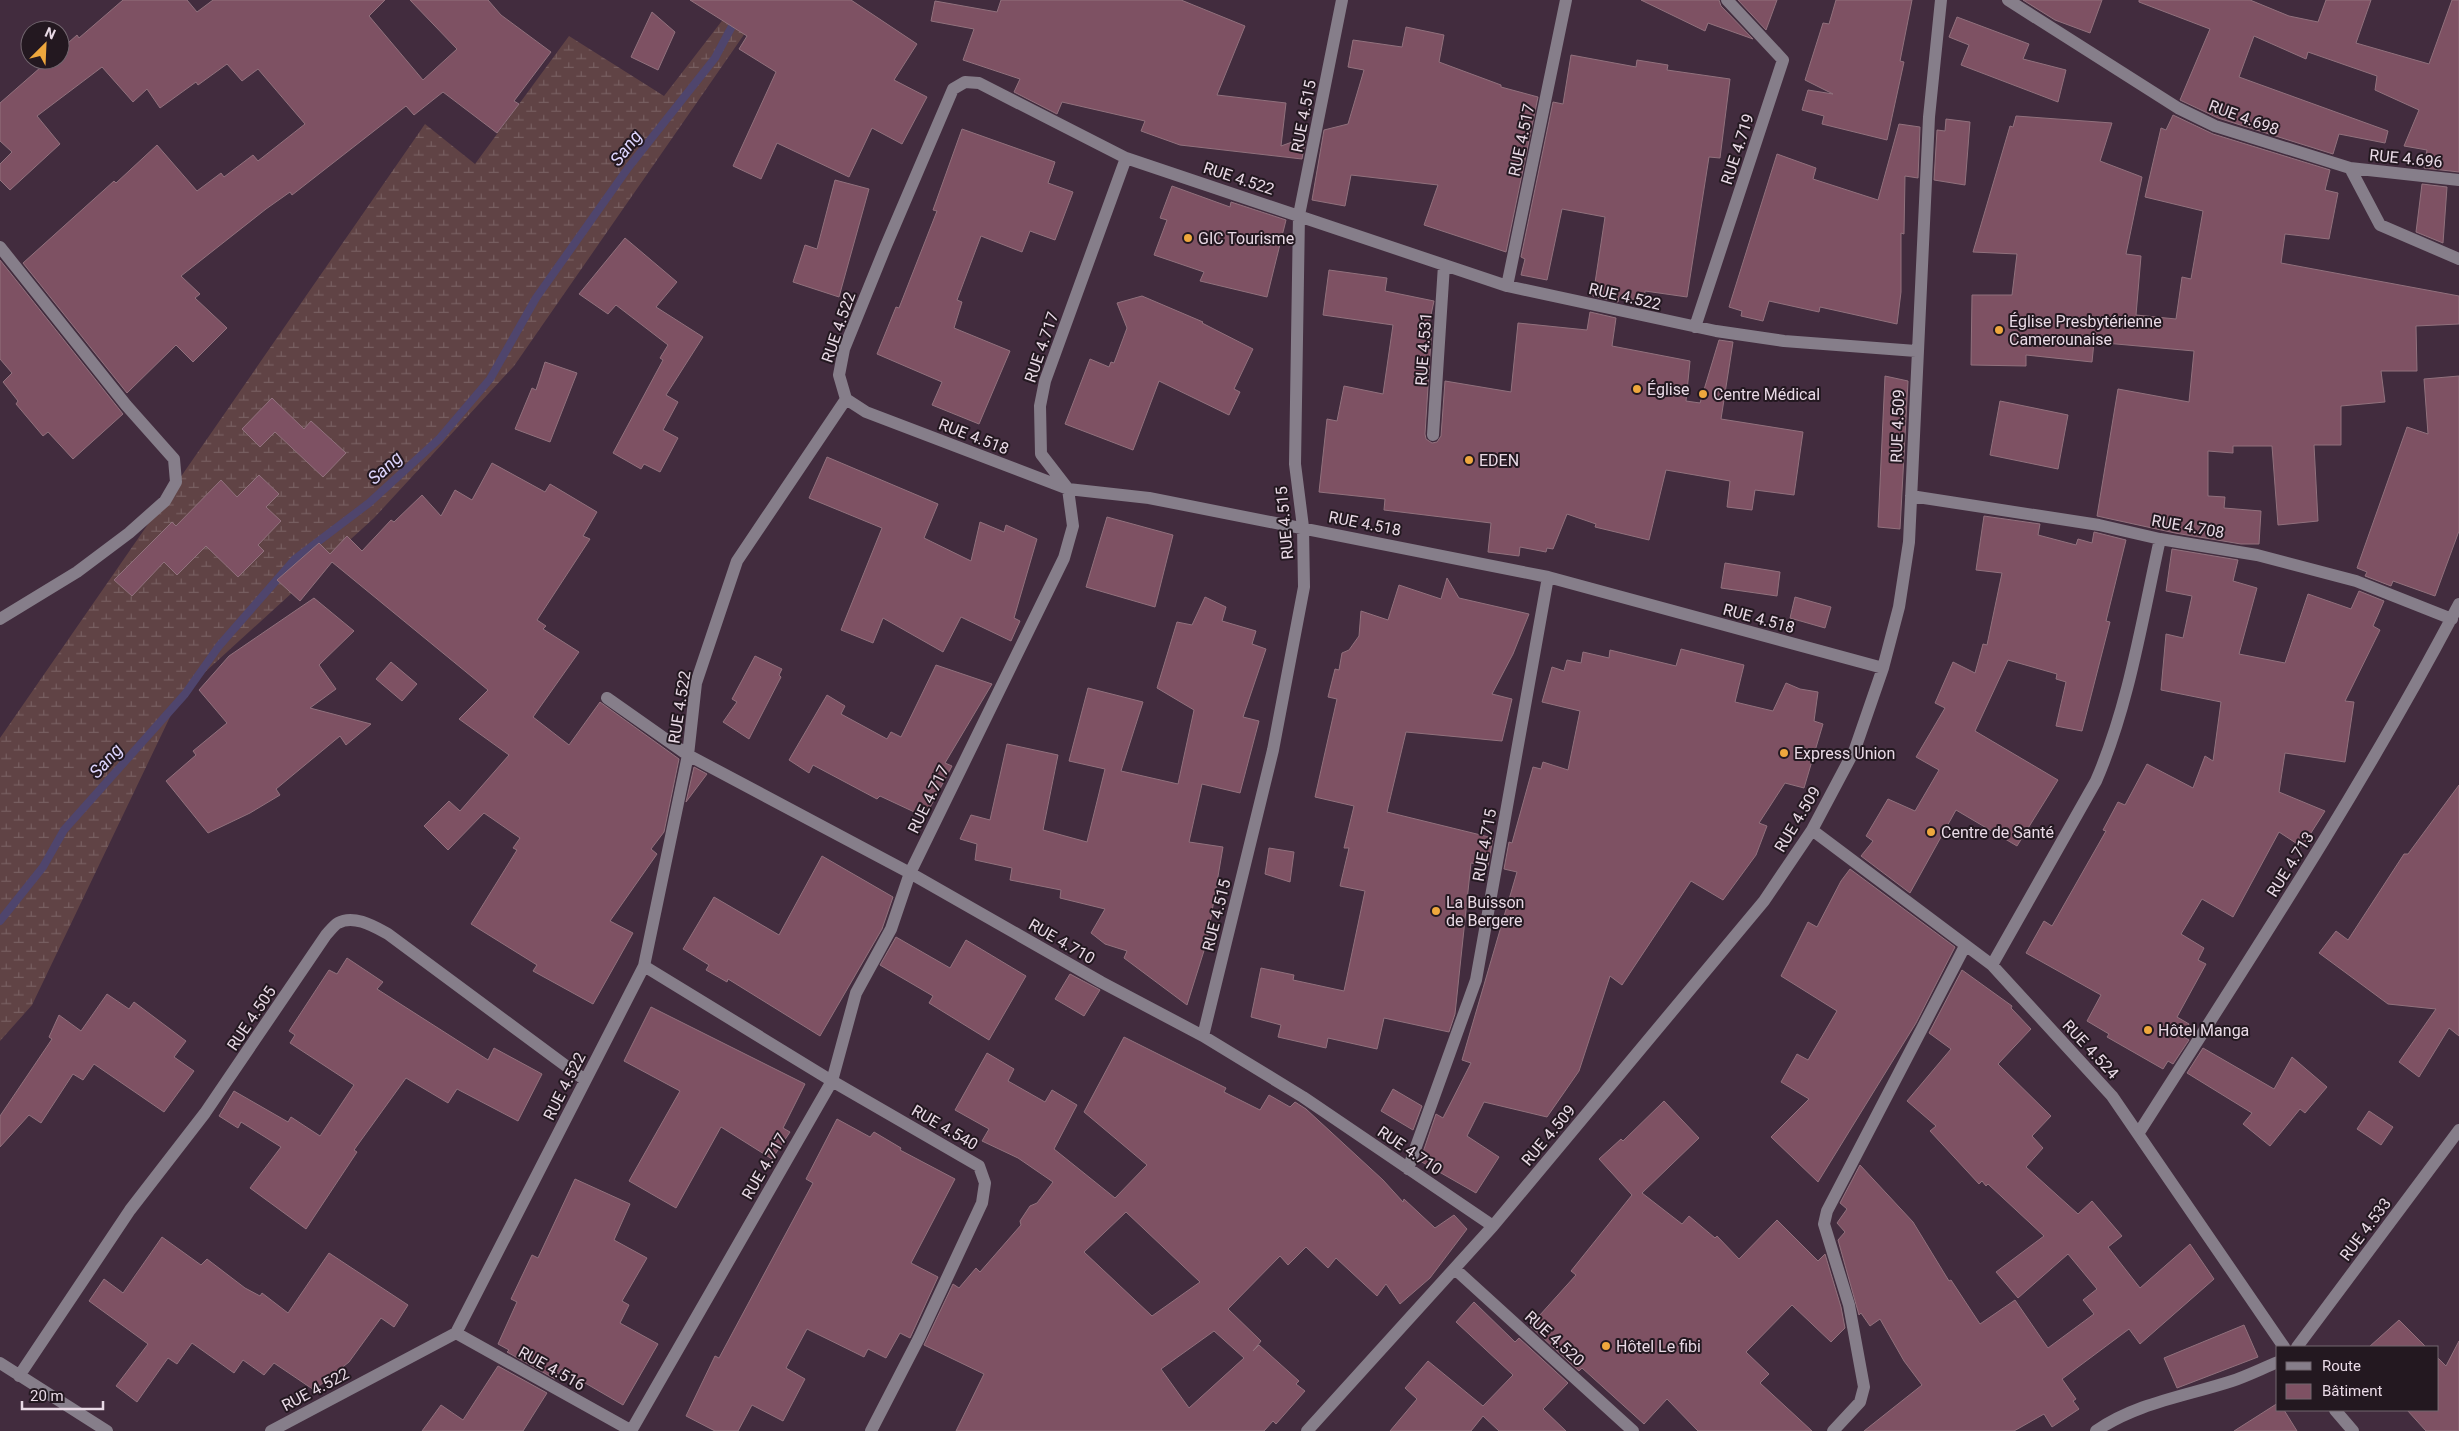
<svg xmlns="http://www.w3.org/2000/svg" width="2459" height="1431" viewBox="0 0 2459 1431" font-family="Roboto,sans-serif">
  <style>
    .wetland { fill: url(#wetland-marsh) }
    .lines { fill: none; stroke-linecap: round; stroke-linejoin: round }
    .stream { stroke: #4f456d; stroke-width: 8 }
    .building { fill: #7e5163; stroke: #91717d; fill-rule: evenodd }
    .minor { stroke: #867e8a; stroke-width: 12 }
    .poi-dot { fill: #eea73d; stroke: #231820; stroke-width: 2 }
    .labels { text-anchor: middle; stroke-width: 4; stroke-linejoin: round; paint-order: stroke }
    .street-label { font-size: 16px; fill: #e9dae6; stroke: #231820 }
    .poi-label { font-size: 16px; fill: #e9dae6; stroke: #231820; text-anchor: start }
    .water-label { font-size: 18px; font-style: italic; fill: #dcd4fd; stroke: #231820 }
  </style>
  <defs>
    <pattern id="wetland-marsh" width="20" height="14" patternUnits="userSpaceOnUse" patternTransform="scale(1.25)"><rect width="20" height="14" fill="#604345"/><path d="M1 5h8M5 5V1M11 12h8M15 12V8" fill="none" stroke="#775e60"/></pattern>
  </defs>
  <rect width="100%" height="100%" fill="#422c3e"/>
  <!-- wetland -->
  <path class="wetland" d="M738 0H768L514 366 374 518 181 694 32 1005 0 1041V738L425 124 475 164 569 36 664 96Z"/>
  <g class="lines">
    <!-- stream -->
    <path class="stream" d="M0 921 43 867 64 830 185 694 219 646 295 559 369 503 439 439 490 379 536 298 628 168 715 58 746 0"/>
  </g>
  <!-- building -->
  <path class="building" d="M123 0H187L197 12 213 0H385L369 16 423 80 457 49 410 0H488L501 15 551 52 514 101 519 104 497 133 443 92 414 115 406 106 292 195 290 192 266 209 181 276 200 294 195 298 227 328 193 362 176 345 127 393 23 263 114 181 116 183 157 145 197 191 221 173 224 177 253 155 258 161 305 124 258 69 242 81 227 64 198 85 196 82 160 108 147 89 133 102 102 67 37 116 60 144 10 190 0 180V164L12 152 0 141V103L49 60H60V50L77 35 79 38Z
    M690 0H851L917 44 894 80 927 97 902 144 872 128 849 177 777 143 761 179 733 166 776 72 739 49 747 36Z
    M1001 0H1181L1245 26 1217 95 1286 103 1281 146 1306 137 1302 159 1180 145 1141 131 1145 121 1062 102 1057 114 1014 92 1020 79 963 60 974 29 931 21 935 1 997 12Z
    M1641 0H1719L1721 6 1753 39 1708 23 1705 31Z
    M1738 0H1777L1766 30Z
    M1836 0H1912L1900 61 1904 62 1887 140 1822 124 1824 116 1802 110 1808 90 1833 94 1805 80 1823 23 1829 24Z
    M2023 0H2102L2090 33 2055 20Z
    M2139 0H2250L2289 16 2318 22 2326 0H2371L2356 43 2429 64 2452 0H2459V172L2424 168 2427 150 2404 146 2419 110 2375 90 2377 76 2308 52 2306 59 2254 36 2239 77 2388 131 2385 143 2339 134 2333 154 2218 118 2182 101 2180 100 2210 29 2139 2Z
    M652 12 675 32 658 70 631 57Z
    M1957 17 2029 44 2023 59 2066 70 2058 102 1961 65 1969 45 1949 37Z
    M1406 27 1444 35 1439 62 1501 85V87L1538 97 1506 252 1424 225 1438 185 1351 175 1345 206 1312 200 1324 130 1348 124 1364 70 1348 67 1353 40 1402 47Z
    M1571 55 1636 67 1637 60 1668 65 1667 70 1730 79 1720 158 1709 157 1687 297 1645 291 1644 301 1619 297 1618 302 1593 296 1605 217 1562 209 1547 280 1521 275 1525 259 1521 257 1553 102 1563 104Z
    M2173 115 2213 134 2330 170 2325 190 2338 193 2329 239 2285 234 2281 263 2459 296V324L2416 326 2417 371H2381L2385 402 2341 406V445H2314L2318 521 2278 525 2272 446H2233V453L2208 451V496L2225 497 2224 508 2261 511 2259 544H2241L2175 533 2097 516 2118 389 2189 402 2194 351 2094 342 2092 362 2026 355V366L1971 365 1972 295H2012L2017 254 1973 252 2010 126 2013 127 2016 116 2112 123 2100 161 2142 177 2126 254 2141 256 2136 315 2176 319 2182 277 2191 279 2203 211 2145 197 2161 128 2166 130Z
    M1946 119 1970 122 1965 185 1934 180 1937 130 1945 131Z
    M1899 124 1920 127 1918 178 1905 176 1904 234 1901 233V292L1897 324 1820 307 1819 312 1769 301 1763 321 1741 316 1742 311 1729 307 1777 154 1816 168 1813 179 1878 200Z
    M962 129 1055 162 1048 183 1073 192 1055 240 1030 231 1022 252 981 236 957 300 962 302 954 328 1010 351 979 424 932 405 942 382 877 354 896 307 899 308 937 211 933 210Z
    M835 180 869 189 839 297 793 282 805 245 817 249Z
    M2422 184 2447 187 2443 243 2416 232Z
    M1172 186 1230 207 1231 202 1286 220 1267 297 1200 281 1204 272 1154 255 1167 220 1160 218Z
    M625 238 677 282 656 307 703 337 666 395 678 402 663 430 678 438 660 472 644 464 641 469 613 453 663 360 660 358 668 345 616 305 608 314 579 294Z
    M0 260 123 414 73 459 48 432 43 436 16 404 18 401 3 382 12 373 0 359Z
    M1329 270 1387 278 1385 291 1434 301 1429 324H1432L1425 434 1426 439 1432 443 1437 442 1441 436 1445 381 1511 392 1518 323 1587 330 1590 312 1616 318 1612 346 1690 361 1686 401 1700 403 1719 340 1733 342 1721 419 1803 432 1794 495 1755 490 1752 510 1727 507 1730 481 1666 470 1649 540 1595 527 1596 524 1567 514 1553 549 1547 548 1546 552 1520 547 1519 556 1488 552 1491 523 1384 510 1385 499 1319 492 1327 419 1337 421 1344 386 1383 394 1393 325 1323 315Z
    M1142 296 1203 322 1202 323 1253 349 1234 389 1240 392 1229 415 1159 381 1133 450 1065 424 1090 359 1109 367 1111 362 1114 363 1127 328 1117 303Z
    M545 362 577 373 550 442 515 429 532 388 536 390Z
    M1885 376 1908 381 1900 529 1878 527Z
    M2459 376V531L2435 596 2393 581 2391 586 2365 576 2367 572 2357 568 2407 427 2428 434 2424 379Z
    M272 398 304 429 311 421 346 453 323 477 275 432 260 447 242 429Z
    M2000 401 2068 415 2058 469 1990 455Z
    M827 457 938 504 924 538 971 561 980 522 1004 532 1006 525 1037 539 1014 618 1020 621 1011 641 961 617 943 652 883 618 873 643 841 630 882 528 809 498Z
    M492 463 545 492 550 484 597 512 583 536 590 539 537 620 546 626 543 629 579 652 533 717 569 745 600 702 679 759 664 832 651 849 657 854 610 921 633 933 593 1004 533 971 537 965 471 924 517 850 513 848 520 838 484 813 448 850 424 826 449 801 460 811 509 755 459 719 488 690 332 562 300 601 277 580 319 543 330 554 347 536 362 551 391 520 394 522 422 495 441 516 455 490 472 500Z
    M259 475 279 494 266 507 281 521 258 545 264 551 238 577 206 546 177 575 164 562 132 596 114 580 172 522 176 526 221 480 237 497Z
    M1984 516 2040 524 2038 535 2076 545 2078 539 2092 543 2094 532 2126 540 2106 621 2110 622 2082 731 2056 726 2066 682 2056 679 2057 674 2008 660 1975 731 2058 780 2017 846 1956 810 1910 893 1861 856 1873 841 1866 836 1888 799 1915 811 1939 770 1916 757 1945 708 1935 703 1953 662 1975 673 1983 644 1987 645 2002 573 1976 570Z
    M1107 517 1173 535 1155 607 1086 587Z
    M2172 549 2238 560 2233 581 2257 588 2239 654 2285 663 2308 594 2351 609 2359 591 2384 601 2373 626 2380 630 2345 701 2354 702 2345 762 2285 753 2279 792 2325 811 2302 847 2279 832 2233 917 2202 899 2181 934 2204 948 2198 960 2206 964 2177 1017 2189 1024 2182 1036 2189 1040 2173 1064 2168 1061 2163 1069 2107 1037 2109 1034 2087 1021 2101 995 2026 953 2044 921 2052 926 2106 831 2103 830 2118 802 2125 805 2147 764 2193 788 2205 756 2213 761 2221 702 2161 690 2166 634 2183 638 2192 596 2166 591Z
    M1725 563 1780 572 1777 596 1721 588Z
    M1447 578 1459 598 1529 614 1513 654 1492 694 1512 699 1502 741 1406 732 1387 812 1493 838 1488 866 1471 863 1455 1014 1449 1032 1384 1018 1377 1049 1328 1038 1326 1048 1278 1037 1281 1025 1251 1017 1261 968 1294 975 1293 980 1344 991 1365 891 1340 886 1349 848H1344L1354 806 1315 797 1337 699 1328 697 1335 669 1339 670 1342 653 1349 650 1359 636 1361 611 1388 620 1399 585 1441 599Z
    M1205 597 1226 607 1222 621 1256 631 1252 644 1266 649 1243 717 1259 721 1240 793 1202 784 1189 842 1223 847 1207 941 1187 1005 1124 958 1127 951 1105 944 1091 933 1105 909 1060 898 1061 890 1010 880 1012 868 975 860 977 844 960 839 971 815 990 820 1007 744 1058 755 1043 830 1087 842 1105 769 1069 761 1088 688 1143 702 1121 771 1178 784 1194 710 1157 688 1177 622 1192 625Z
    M1795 597 1831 607 1825 628 1790 618Z
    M314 598 354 631 319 665 336 689 310 708 371 724 346 745 340 736 276 789 280 795 250 813 208 833 166 781 196 755 193 751 227 723 199 690 229 656Z
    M1681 649 1744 665 1735 702 1773 711 1786 683 1800 689 1818 692 1814 721 1823 724 1804 788 1785 783 1759 823 1767 826 1756 855 1723 900 1691 881 1622 985 1610 976 1579 1071 1547 1117 1484 1102 1467 1136 1499 1157 1476 1193 1420 1161 1436 1114 1443 1118 1471 1063 1462 1060 1517 872 1504 869 1509 842 1512 843 1533 767 1541 769 1543 762 1568 770 1580 711 1542 702 1552 667 1564 671 1567 660 1581 663 1583 652 1609 658 1610 650 1676 666Z
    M755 656 782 669 779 675 781 677 749 739 723 722 737 702 732 699Z
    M391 662 417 684 402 701 376 679Z
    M936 665 992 684 945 763 952 766 925 817 880 796 877 799 813 765 809 773 789 760 827 695 845 706 841 714 887 739 891 732 901 737Z
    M694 767 707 774 686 802Z
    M2459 785V1036L2449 1028 2419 1077 2399 1062 2436 1009 2388 1004 2319 953 2336 931 2348 940 2404 854H2408Z
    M1269 848 1294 852 1290 882 1265 874Z
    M822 856 893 897 882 929 820 1036 728 979 727 982 706 970 709 965 683 949 714 897 779 935Z
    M1850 869 1955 947 1916 1023 1818 1182 1771 1137 1809 1099 1781 1082 1797 1054 1808 1060 1837 1011 1781 976 1808 922 1817 927 1841 881Z
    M896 937 950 968 966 940 1026 976 989 1040 929 1003 933 996 880 965Z
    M347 958 383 982 377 989 488 1060 494 1048 542 1074 518 1121 457 1089 448 1103 406 1078 354 1150 357 1152 306 1229 250 1188 281 1147 241 1122 238 1128 219 1116 234 1091 288 1122 291 1117 320 1136 354 1085 290 1043 295 1035 289 1031 329 970 337 974Z
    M1962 970 2012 1006 2011 1008 2031 1029 1998 1064 2051 1116 2032 1136 2043 1148 2026 1167 2078 1214 2092 1201 2122 1236 2108 1247 2140 1288 2190 1244 2214 1279 2140 1344 2129 1329 2062 1379 2076 1399 2073 1401 2079 1409 2052 1427 2044 1414 2014 1431H1864L1922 1385 1904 1361 1880 1319 1870 1326 1861 1313 1859 1315 1838 1240 1845 1232 1837 1223 1847 1209 1840 1203 1860 1165 1913 1222 1949 1281 1951 1280 1980 1324 2015 1300 2048 1348 2094 1314 2083 1300 2097 1289 2068 1254 2018 1298 1996 1272 2044 1236 1988 1184 1986 1186 1982 1181 1979 1184 1930 1131 1936 1126 1907 1101 1951 1049 1929 1033Z
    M1070 974 1100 990 1084 1016 1055 999Z
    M107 994 129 1009 134 1002 186 1041 174 1057 194 1071 164 1112 94 1064 83 1080 73 1074 41 1123 29 1115 0 1147V1116L52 1039 49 1037 59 1015 81 1031Z
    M651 1007 805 1084 783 1128 790 1132 772 1159 721 1127 676 1208 629 1181 680 1091 624 1061Z
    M1124 1037 1226 1088 1224 1092 1260 1110 1269 1095 1290 1107 1295 1102 1306 1109 1383 1180 1403 1202 1404 1199 1435 1228 1454 1215 1467 1229 1430 1278 1400 1304 1386 1284 1377 1296 1336 1258 1328 1268 1306 1247 1288 1265 1280 1256 1228 1309 1261 1341 1253 1351 1259 1345 1299 1381 1296 1384 1305 1391 1276 1424 1273 1421 1264 1431H956L984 1374 924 1345 953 1284 959 1288 976 1268 980 1272 1021 1225 1020 1221 1030 1206 1037 1203 1053 1182 1018 1158 982 1141 989 1129 955 1110 987 1053 1014 1069 1008 1081 1045 1102 1052 1090 1077 1105 1054 1149 1115 1198 1147 1165 1084 1112ZM1126 1212 1200 1282 1152 1316 1084 1252ZM1214 1331 1244 1358 1189 1408 1161 1369Z
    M2203 1048 2274 1089 2292 1057 2327 1087 2305 1113 2300 1109 2270 1146 2243 1124 2252 1113 2187 1073Z
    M1393 1089 1422 1106 1413 1130 1381 1111Z
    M1664 1101 1699 1138 1642 1193 1682 1224 1689 1216 1715 1238 1717 1236 1739 1259 1777 1220 1818 1261 1825 1254 1841 1307 1845 1328 1831 1342 1792 1305 1746 1352 1769 1374 1760 1383 1812 1431H1698L1667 1399 1644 1424 1582 1368 1579 1371 1530 1326 1576 1275 1571 1271 1632 1195 1599 1159 1621 1139 1623 1141Z
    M2369 1111 2393 1127 2381 1145 2357 1129Z
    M837 1119 870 1137 874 1132 901 1148 900 1150 955 1179 911 1263 938 1277 910 1338 900 1333 886 1358 868 1349 864 1357 807 1329 786 1368 805 1379 783 1421 752 1405 738 1431H715L686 1416 715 1356 719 1358 813 1183 806 1179Z
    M575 1179 630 1204 614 1240 647 1258 622 1301 629 1305 620 1323 658 1344 623 1405 561 1369 555 1379 507 1352 509 1350 498 1344 517 1302 511 1299 532 1255 538 1258Z
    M162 1237 201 1265 207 1259 245 1288 260 1296 262 1293 288 1313 329 1253 408 1305 394 1327 381 1318 349 1362 314 1390 274 1363 264 1375 243 1360 234 1373 192 1343 177 1364 168 1358 137 1402 116 1386 148 1344 89 1301 104 1279 123 1293Z
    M1474 1302 1515 1342 1519 1338 1568 1383 1543 1409 1566 1431H1499L1483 1416 1471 1431H1390L1417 1399 1405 1388 1428 1361 1483 1406 1513 1375 1456 1322Z
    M2399 1320 2426 1347H2369Z
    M2244 1325 2258 1357 2177 1388 2164 1358Z
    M2459 1341V1431H2426L2407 1410H2438V1358L2446 1366Z
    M498 1366 547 1393 523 1431H422L441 1405 463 1420Z
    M2278 1403V1410H2284L2297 1431H2234Z"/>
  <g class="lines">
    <!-- minor -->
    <path class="minor" d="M2008 0 2178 108 2215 126 2350 168 2380 225 2459 259
      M2350 168 2459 180
      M0 247 126 405 174 459 176 482 165 501 129 533 77 572 0 619
      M1507 286 1566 0
      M1695 327 1783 60 1727 0
      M846 399 866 412 1068 489 1149 498 1548 577 1883 668
      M1433 435 1444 265
      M1911 496 2099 525 2160 539 2257 555 2356 581 2452 619
      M607 698 688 755 910 873 1101 982 1203 1036 1303 1097 1493 1226
      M1812 830 1992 965 2112 1096 2284 1347
      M1992 965 2096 781C2129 705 2142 620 2160 539
      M644 966 832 1081 979 1166 985 1183 982 1203 919 1338 871 1431
      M1203 1036 1273 750 1304 587 1303 527 1295 464 1299 215 1342 0
      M2138 1134C2249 960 2363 787 2459 604
      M1408 1169 1476 980 1548 577
      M1455 1269 1633 1431
      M456 1333 632 1431
      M2297 1347 2459 1130
      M0 1363 107 1431
      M19 1376 130 1210 205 1113 326 935C329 932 334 925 338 923 354 914 375 927 388 934L585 1080
      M2335 1410 2353 1431
      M271 1431 456 1333 644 966 688 755 696 683 737 561 846 399 839 375 844 349 885 248 953 89 965 82 979 83 1126 158 1507 286 1716 331 1784 341 1916 351
      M631 1431 832 1081 856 993 891 929 910 873 1064 558 1073 526 1068 489 1041 454 1040 406 1045 381 1126 158
      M1307 1431 1493 1226 1764 901 1812 830 1855 749 1883 668 1899 607 1909 542 1929 117 1941 0
      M1833 1431 1860 1402 1864 1387 1849 1305 1824 1224 1827 1211 1965 946
      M2096 1431C2136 1403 2186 1396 2232 1381 2247 1376 2263 1368 2278 1362"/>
  </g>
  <!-- markers -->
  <g class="poi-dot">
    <circle cx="1188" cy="238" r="5"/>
    <circle cx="1999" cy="330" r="5"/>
    <circle cx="1637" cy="389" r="5"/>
    <circle cx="1703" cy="394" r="5"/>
    <circle cx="1469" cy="460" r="5"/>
    <circle cx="1784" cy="753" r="5"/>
    <circle cx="1931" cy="832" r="5"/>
    <circle cx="1436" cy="911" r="5"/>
    <circle cx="2148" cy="1030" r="5"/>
    <circle cx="1606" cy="1346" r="5"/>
  </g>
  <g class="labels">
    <!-- street labels -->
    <g class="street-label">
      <text transform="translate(1303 116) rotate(-79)" y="6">RUE 4.515</text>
      <text transform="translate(2244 117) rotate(20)" y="6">RUE 4.698</text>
      <text transform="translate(1521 140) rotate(-78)" y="6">RUE 4.517</text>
      <text transform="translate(1737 149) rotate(-72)" y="6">RUE 4.719</text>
      <text transform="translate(2406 158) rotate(6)" y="6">RUE 4.696</text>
      <text transform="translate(1239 178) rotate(18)" y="6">RUE 4.522</text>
      <text transform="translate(1625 296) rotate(13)" y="6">RUE 4.522</text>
      <text transform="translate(838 327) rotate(-71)" y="6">RUE 4.522</text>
      <text transform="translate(1041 347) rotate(-71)" y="6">RUE 4.717</text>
      <text transform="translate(1423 349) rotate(-86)" y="6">RUE 4.531</text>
      <text transform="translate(1897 426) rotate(-88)" y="6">RUE 4.509</text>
      <text transform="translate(974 436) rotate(21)" y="6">RUE 4.518</text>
      <text transform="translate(1284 523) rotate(-95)" y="6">RUE 4.515</text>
      <text transform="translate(1365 523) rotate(11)" y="6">RUE 4.518</text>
      <text transform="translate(2188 526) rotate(10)" y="6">RUE 4.708</text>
      <text transform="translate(1759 618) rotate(15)" y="6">RUE 4.518</text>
      <text transform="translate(679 707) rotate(-81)" y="6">RUE 4.522</text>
      <text transform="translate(928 799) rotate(-64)" y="6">RUE 4.717</text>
      <text transform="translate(1797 819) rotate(-59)" y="6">RUE 4.509</text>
      <text transform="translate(1484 845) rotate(-80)" y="6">RUE 4.715</text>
      <text transform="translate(2290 864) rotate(-58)" y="6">RUE 4.713</text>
      <text transform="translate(1216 915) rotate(-76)" y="6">RUE 4.515</text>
      <text transform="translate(1062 941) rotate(30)" y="6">RUE 4.710</text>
      <text transform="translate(251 1018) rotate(-56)" y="6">RUE 4.505</text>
      <text transform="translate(2091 1049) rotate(47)" y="6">RUE 4.524</text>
      <text transform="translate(564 1086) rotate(-63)" y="6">RUE 4.522</text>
      <text transform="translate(945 1127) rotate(30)" y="6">RUE 4.540</text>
      <text transform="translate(1548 1135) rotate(-50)" y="6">RUE 4.509</text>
      <text transform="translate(1410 1150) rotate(34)" y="6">RUE 4.710</text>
      <text transform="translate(764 1166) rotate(-60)" y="6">RUE 4.717</text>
      <text transform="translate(2365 1229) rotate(-53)" y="6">RUE 4.533</text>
      <text transform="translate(1555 1338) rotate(42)" y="6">RUE 4.520</text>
      <text transform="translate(552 1368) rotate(29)" y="6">RUE 4.516</text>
      <text transform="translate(315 1389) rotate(-28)" y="6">RUE 4.522</text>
    </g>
    <!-- poi labels -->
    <g class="poi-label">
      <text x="1198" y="244">GIC Tourisme</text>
      <text x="2009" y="327">Église Presbytérienne<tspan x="2009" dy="18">Camerounaise</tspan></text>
      <text x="1647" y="395">Église</text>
      <text x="1713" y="400">Centre Médical</text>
      <text x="1479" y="466">EDEN</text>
      <text x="1794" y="759">Express Union</text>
      <text x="1941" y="838">Centre de Santé</text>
      <text x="1446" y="908">La Buisson<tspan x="1446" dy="18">de Bergere</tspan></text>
      <text x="2158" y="1036">Hôtel Manga</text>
      <text x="1616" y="1352">Hôtel Le fibi</text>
    </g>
    <!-- water labels -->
    <g class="water-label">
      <text transform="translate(626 148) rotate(-52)" y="6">Sang</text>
      <text transform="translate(385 468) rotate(-42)" y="6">Sang</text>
      <text transform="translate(106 761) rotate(-48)" y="6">Sang</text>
    </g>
  </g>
  <!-- legend -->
  <rect x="2276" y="1346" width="162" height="65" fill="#231820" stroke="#72666f"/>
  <rect x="2286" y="1362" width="25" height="8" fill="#867e8a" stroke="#72666f"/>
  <text x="2322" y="1371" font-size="15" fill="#e9dae6">Route</text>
  <rect x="2286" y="1384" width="25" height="15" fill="#7e5163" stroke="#72666f"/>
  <text x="2322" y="1396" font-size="15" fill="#e9dae6">Bâtiment</text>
  <!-- north arrow -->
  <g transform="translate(45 45) rotate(24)"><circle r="24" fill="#231820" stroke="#72666f"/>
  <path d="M0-4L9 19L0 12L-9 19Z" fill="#eea73d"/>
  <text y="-8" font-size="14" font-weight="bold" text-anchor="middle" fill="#e9dae6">N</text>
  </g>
  <!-- scale -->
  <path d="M22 1401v8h81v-8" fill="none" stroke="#e9dae6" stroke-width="2.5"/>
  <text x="30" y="1401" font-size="15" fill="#e9dae6" stroke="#231820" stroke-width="4" paint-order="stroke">20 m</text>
</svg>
